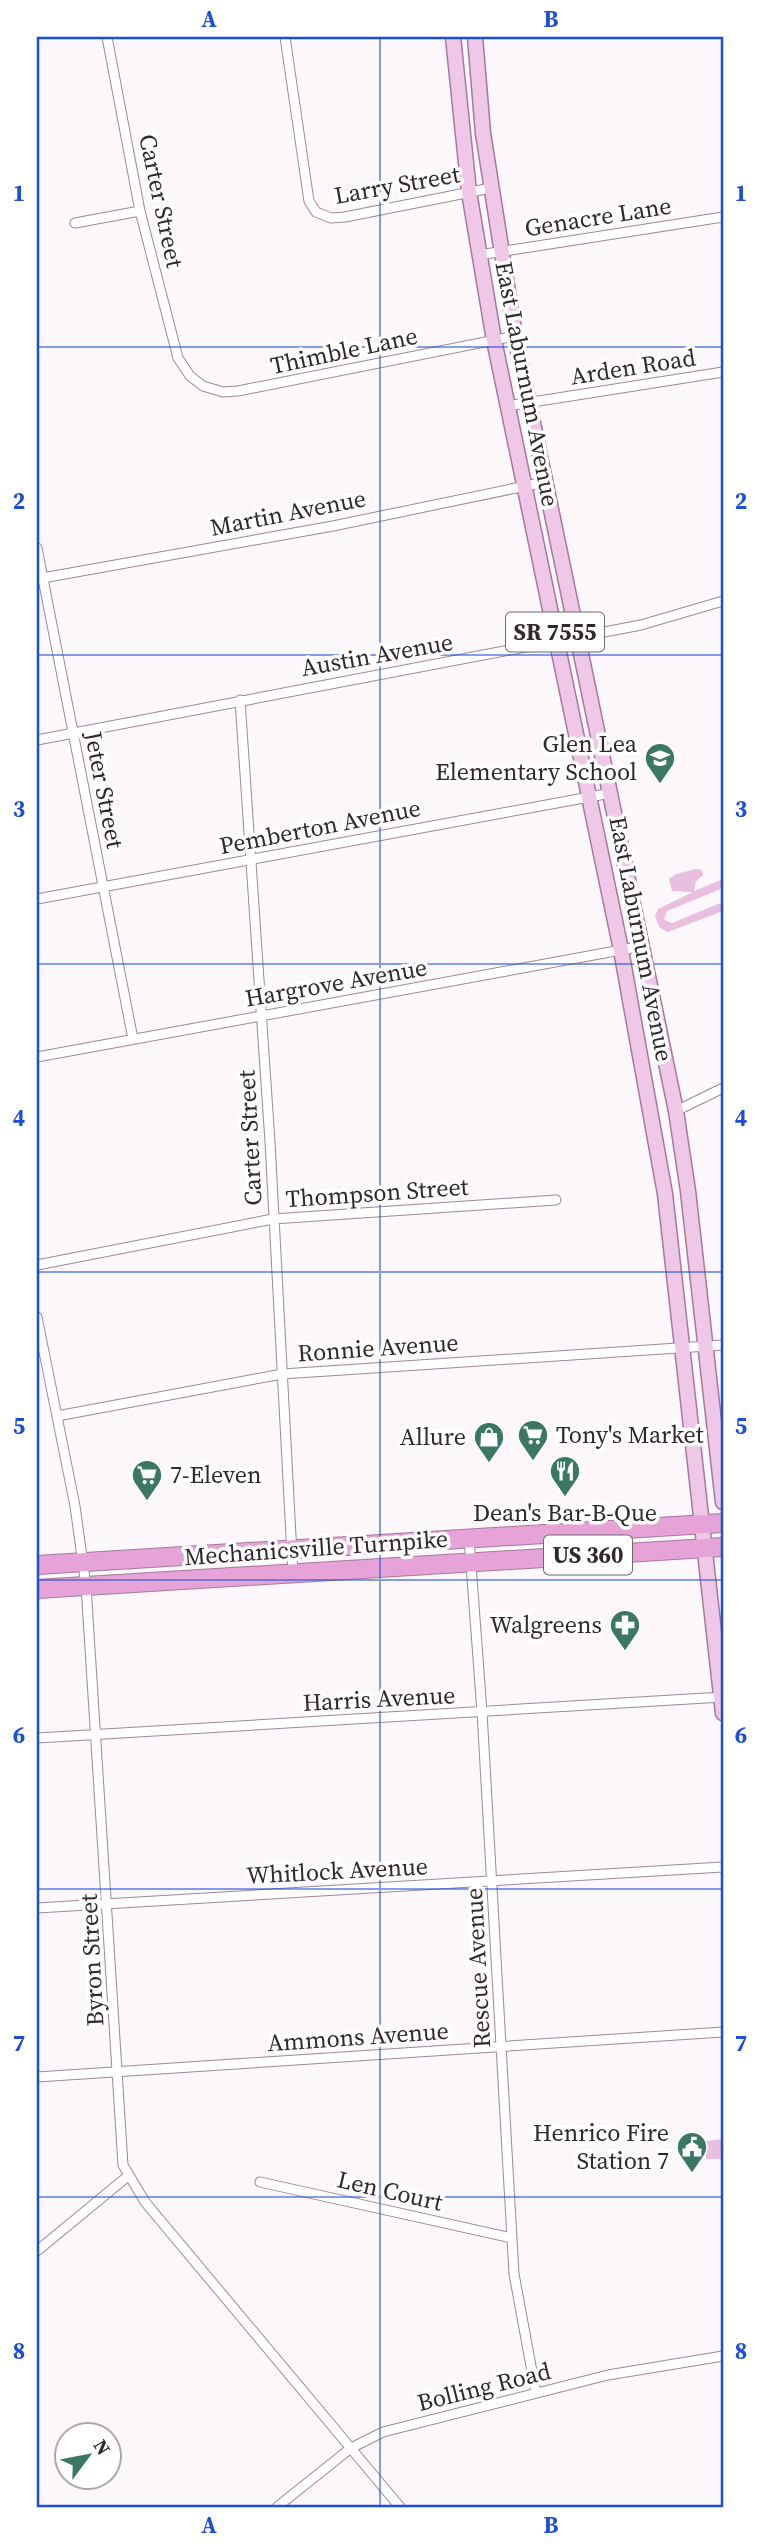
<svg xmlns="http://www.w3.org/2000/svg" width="760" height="2544" viewBox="0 0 760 2544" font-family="'Source Serif 4',serif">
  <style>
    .green { fill: #e8bfde }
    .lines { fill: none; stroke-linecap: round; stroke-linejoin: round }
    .street-casing { stroke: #9e8899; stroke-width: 11 }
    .primary-casing { stroke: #a7789c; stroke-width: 17 }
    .highway-casing { stroke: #a7789c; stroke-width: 20 }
    .street { stroke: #fff; stroke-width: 9 }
    .primary { stroke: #f0c8e7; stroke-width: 14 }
    .highway { stroke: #e6a3d7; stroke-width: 18 }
    .grid { fill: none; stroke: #1d4ed8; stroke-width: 2; stroke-opacity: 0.55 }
    .labels { text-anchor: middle; stroke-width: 7; stroke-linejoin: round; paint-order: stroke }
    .shield { fill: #fff; stroke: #6f686d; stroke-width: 2 }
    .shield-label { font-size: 23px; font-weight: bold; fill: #31282f }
    .street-label { font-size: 24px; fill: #31282f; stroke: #fff }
    .poi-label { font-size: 24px; fill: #31282f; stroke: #fff; text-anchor: end }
    .neatline { fill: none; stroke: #1d4ed8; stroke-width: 2.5 }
    .grid-label { font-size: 23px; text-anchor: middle; font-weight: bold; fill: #1d4ed8 }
  </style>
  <rect width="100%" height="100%" fill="#fcf7fb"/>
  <!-- green -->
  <path class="green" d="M696 869 702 870 703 875 696 881 694 891 723 879V888L667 911 664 920 672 923 723 902V911L668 932 660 928 655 917 658 909 693 892 672 891 669 879 676 874Z
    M723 2139V2159H706V2154L692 2156V2147L697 2142Z"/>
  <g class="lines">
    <!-- street casing -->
    <g class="street-casing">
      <path id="street" d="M107 37 140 211 178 358 190 376 203 386 223 392 238 391 515 336
        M285 37 309 201 316 212 331 218 345 217 491 188
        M75 223 140 211
        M479 255 723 217
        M507 406 723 372
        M37 548 133 1039
        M37 579 333 526 545 482
        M240 700 270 1142 293 1574
        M37 740 641 625 723 601
        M37 899 611 793
        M37 1057 643 946
        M676 1111 723 1088
        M37 1265 273 1219 556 1200
        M37 1317 75 1506 86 1586 123 2165 145 2202 400 2507
        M57 1416 282 1374 723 1345
        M469 1538 482 1712 514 2274 536 2393
        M37 1738 723 1697
        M37 1908 723 1867
        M37 2077 723 2032
        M260 2182 512 2238
        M37 2251 128 2176
        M277 2507 351 2448 383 2432 608 2375 723 2356"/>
    </g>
    <!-- primary casing -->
    <g class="primary-casing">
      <path id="primary" d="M453 37 469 192 494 340 621 950 665 1194 723 1713
        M475 37 483 133 515 336 676 1111 688 1191 723 1502"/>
    </g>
    <!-- highway casing -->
    <g class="highway-casing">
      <path id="highway" d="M37 1565 723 1523
        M37 1589 723 1547"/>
    </g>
    <!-- street -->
    <use href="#street" class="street"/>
    <!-- primary -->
    <use href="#primary" class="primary"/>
    <!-- highway -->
    <use href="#highway" class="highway"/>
  </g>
  <!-- grid -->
  <path class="grid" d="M380 37V2507M37 347H723M37 655H723M37 964H723M37 1272H723M37 1580H723M37 1889H723M37 2197H723"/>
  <!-- icons -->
  <defs>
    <g id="school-pin" transform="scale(1.575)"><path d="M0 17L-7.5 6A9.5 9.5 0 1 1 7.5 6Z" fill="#3b7864" stroke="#fff"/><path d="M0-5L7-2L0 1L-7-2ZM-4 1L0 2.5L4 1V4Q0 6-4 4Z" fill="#fff"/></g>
    <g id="supermarket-pin" transform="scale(1.575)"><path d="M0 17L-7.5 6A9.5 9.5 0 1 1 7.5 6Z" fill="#3b7864" stroke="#fff"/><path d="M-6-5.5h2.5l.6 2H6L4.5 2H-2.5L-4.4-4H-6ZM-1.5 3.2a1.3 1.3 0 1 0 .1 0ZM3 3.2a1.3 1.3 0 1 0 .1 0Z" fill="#fff"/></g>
    <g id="shop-pin" transform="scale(1.575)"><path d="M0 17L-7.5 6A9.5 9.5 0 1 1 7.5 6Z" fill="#3b7864" stroke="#fff"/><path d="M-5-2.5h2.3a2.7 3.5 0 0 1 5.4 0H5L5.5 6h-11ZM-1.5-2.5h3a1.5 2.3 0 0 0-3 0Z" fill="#fff"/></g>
    <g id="restaurant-pin" transform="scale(1.575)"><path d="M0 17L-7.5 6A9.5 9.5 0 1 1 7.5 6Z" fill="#3b7864" stroke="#fff"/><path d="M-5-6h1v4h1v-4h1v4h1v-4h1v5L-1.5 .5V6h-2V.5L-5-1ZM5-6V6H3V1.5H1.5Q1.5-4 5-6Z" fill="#fff"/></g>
    <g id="pharmacy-pin" transform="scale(1.575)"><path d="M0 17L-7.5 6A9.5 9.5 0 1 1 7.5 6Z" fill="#3b7864" stroke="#fff"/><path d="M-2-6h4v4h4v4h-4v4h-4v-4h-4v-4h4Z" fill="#fff"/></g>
    <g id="civic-pin" transform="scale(1.575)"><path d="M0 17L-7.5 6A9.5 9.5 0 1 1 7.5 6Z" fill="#3b7864" stroke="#fff"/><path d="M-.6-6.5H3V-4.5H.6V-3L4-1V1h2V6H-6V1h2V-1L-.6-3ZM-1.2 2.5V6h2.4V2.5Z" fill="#fff"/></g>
  </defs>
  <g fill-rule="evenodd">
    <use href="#school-pin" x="660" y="758"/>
    <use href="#supermarket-pin" x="533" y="1435"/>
    <use href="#shop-pin" x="489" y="1437"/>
    <use href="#restaurant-pin" x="565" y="1471"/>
    <use href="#supermarket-pin" x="147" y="1475"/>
    <use href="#pharmacy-pin" x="625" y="1625"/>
    <use href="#civic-pin" x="692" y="2147"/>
  </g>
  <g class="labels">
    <!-- shield labels -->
    <g class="shield">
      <rect x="506" y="612.5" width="98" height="39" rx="5"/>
      <rect x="544" y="1535.5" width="88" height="39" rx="5"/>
    </g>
    <g class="shield-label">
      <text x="555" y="640">SR 7555</text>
      <text x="588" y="1563">US 360</text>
    </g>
    <!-- street labels -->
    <g class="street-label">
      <text transform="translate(397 185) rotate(-10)" y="8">Larry Street</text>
      <text transform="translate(161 201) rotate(78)" y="8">Carter Street</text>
      <text transform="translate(598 217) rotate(-9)" y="8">Genacre Lane</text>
      <text transform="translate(344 351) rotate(-12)" y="8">Thimble Lane</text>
      <text transform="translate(633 367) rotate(-9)" y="8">Arden Road</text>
      <text transform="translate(527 384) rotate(79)" y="8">East Laburnum Avenue</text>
      <text transform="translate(288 513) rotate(-11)" y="8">Martin Avenue</text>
      <text transform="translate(377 655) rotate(-10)" y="8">Austin Avenue</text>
      <text transform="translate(104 790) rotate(79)" y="8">Jeter Street</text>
      <text transform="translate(320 827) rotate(-11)" y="8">Pemberton Avenue</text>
      <text transform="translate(641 939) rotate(79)" y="8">East Laburnum Avenue</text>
      <text transform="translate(336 983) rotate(-10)" y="8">Hargrove Avenue</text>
      <text transform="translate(250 1138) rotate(-93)" y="8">Carter Street</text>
      <text transform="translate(377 1193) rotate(-4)" y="8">Thompson Street</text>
      <text transform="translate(378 1348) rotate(-4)" y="8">Ronnie Avenue</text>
      <text transform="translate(316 1548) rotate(-4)" y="8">Mechanicsville Turnpike</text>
      <text transform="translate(379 1699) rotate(-3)" y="8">Harris Avenue</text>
      <text transform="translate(337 1871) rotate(-3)" y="8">Whitlock Avenue</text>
      <text transform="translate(92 1960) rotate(-93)" y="8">Byron Street</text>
      <text transform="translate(478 1968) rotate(-93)" y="8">Rescue Avenue</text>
      <text transform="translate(358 2037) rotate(-4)" y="8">Ammons Avenue</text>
      <text transform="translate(390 2191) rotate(13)" y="8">Len Court</text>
      <text transform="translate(484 2387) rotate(-14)" y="8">Bolling Road</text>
    </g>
    <!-- poi labels -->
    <g class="poi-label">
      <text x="637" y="752">Glen Lea<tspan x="637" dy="28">Elementary School</tspan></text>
      <text x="556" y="1443" text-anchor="start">Tony's Market</text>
      <text x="466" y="1445">Allure</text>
      <text x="170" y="1483" text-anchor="start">7-Eleven</text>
      <text x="565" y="1521" text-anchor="middle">Dean's Bar-B-Que</text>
      <text x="602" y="1633">Walgreens</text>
      <text x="669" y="2141">Henrico Fire<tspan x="669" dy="28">Station 7</tspan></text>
    </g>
  </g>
  <!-- border -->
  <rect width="760" height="2544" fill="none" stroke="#ffffff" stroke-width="77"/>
  <!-- north arrow -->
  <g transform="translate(88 2456) rotate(58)"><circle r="33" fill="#ffffff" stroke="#ada9ac" stroke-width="2"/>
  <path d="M0-5L12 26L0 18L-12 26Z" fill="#3b7864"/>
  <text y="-10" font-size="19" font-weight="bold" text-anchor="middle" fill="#31282f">N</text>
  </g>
  <rect x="38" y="38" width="684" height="2468" class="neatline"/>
  <g class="grid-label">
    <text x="209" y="27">A</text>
    <text x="551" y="27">B</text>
    <text x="19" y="201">1</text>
    <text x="741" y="201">1</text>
    <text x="19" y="509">2</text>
    <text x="741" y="509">2</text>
    <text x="19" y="817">3</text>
    <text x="741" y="817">3</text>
    <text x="19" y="1126">4</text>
    <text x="741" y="1126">4</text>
    <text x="19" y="1434">5</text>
    <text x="741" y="1434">5</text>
    <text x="19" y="1743">6</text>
    <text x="741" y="1743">6</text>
    <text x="19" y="2051">7</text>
    <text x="741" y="2051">7</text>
    <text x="19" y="2359">8</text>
    <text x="741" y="2359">8</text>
    <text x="209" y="2533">A</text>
    <text x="551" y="2533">B</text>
  </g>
</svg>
